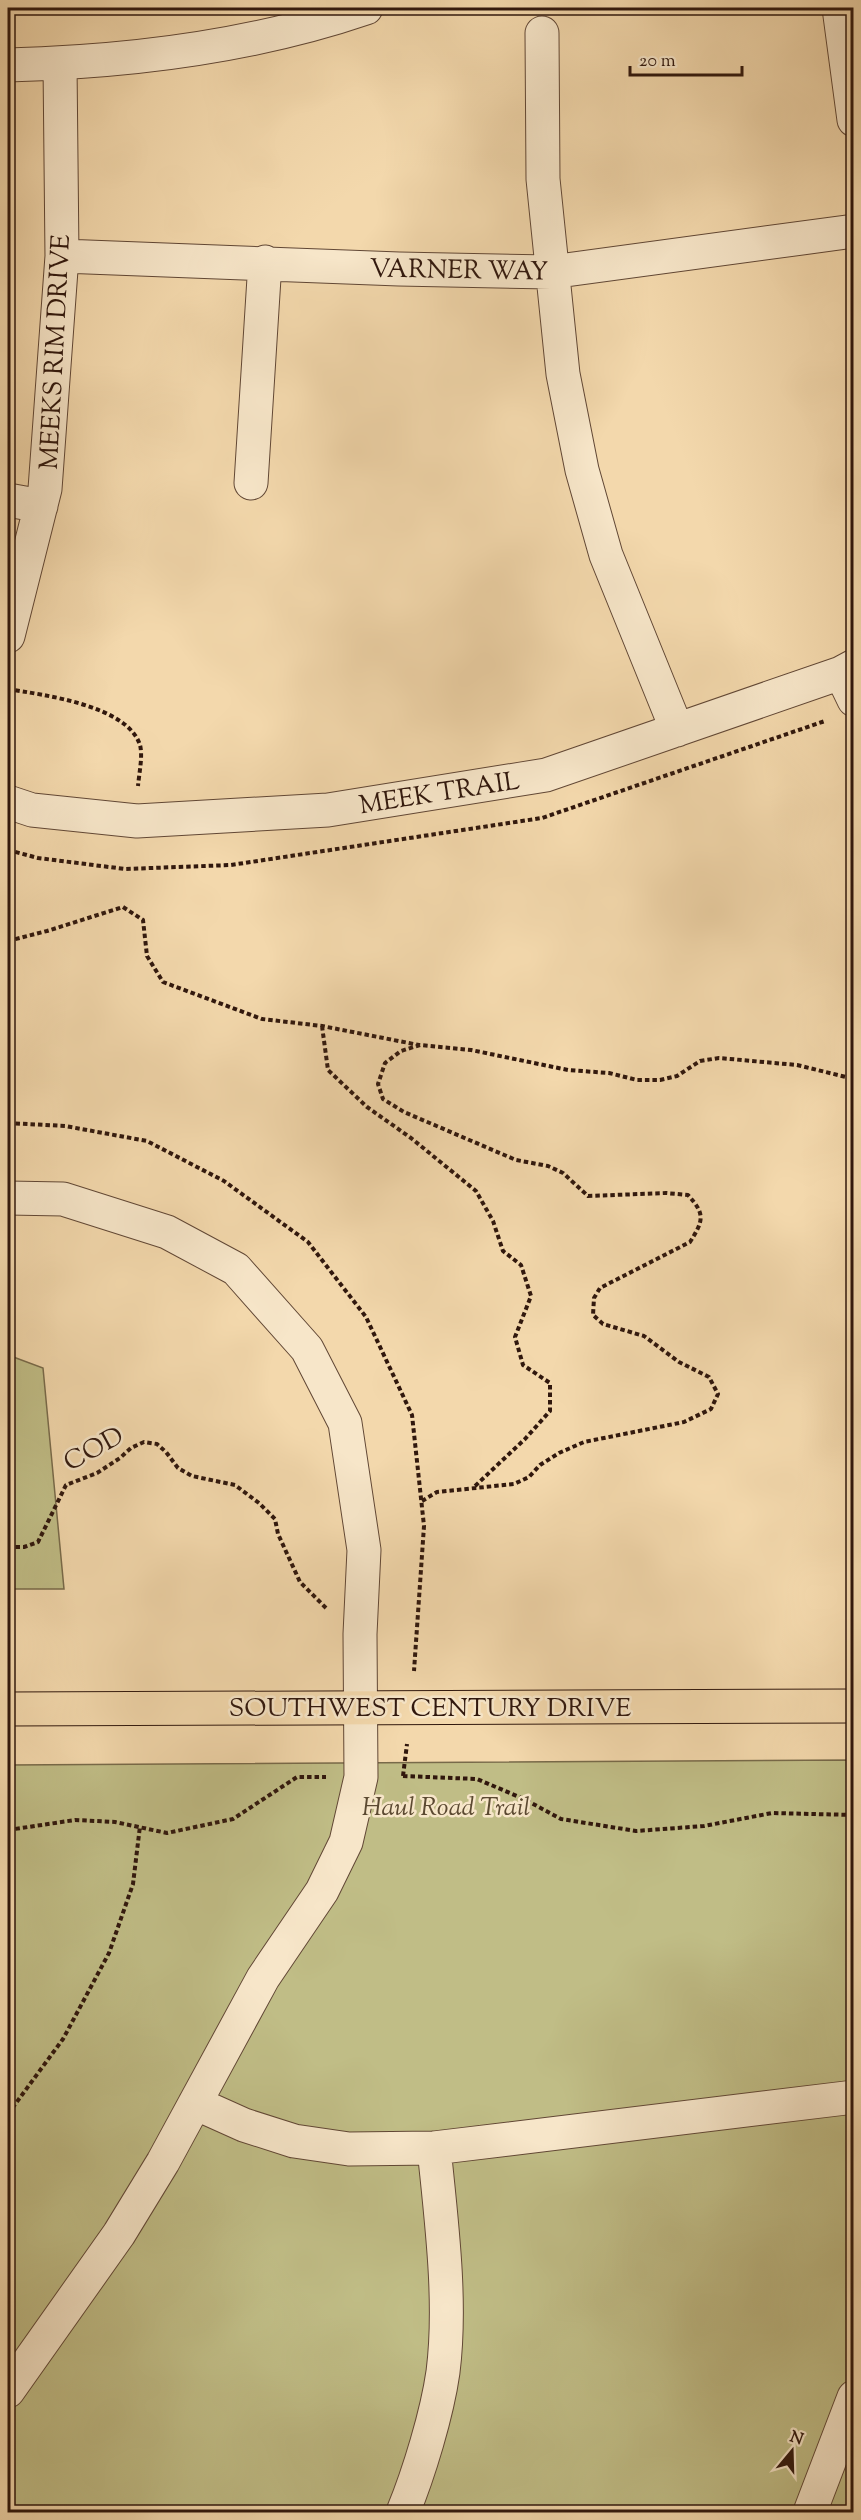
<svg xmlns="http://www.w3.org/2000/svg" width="861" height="2520" viewBox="0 0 861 2520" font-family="'Sorts Mill Goudy',serif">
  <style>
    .green { fill: #c0bd86; stroke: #786a4a; stroke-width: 1.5 }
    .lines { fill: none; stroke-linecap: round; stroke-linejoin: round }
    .minor-casing { stroke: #614735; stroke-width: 35 }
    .major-casing { stroke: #30170d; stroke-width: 35 }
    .path { stroke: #30170d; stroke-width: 4; stroke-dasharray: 4.5 3; stroke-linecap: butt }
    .minor { stroke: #f7e6c9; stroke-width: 33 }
    .major { stroke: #f3d8ac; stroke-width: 33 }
    .labels { text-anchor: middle; stroke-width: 5; stroke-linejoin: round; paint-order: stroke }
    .street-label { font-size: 26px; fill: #30170d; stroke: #f7e6c9 }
    .park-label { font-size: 26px; font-style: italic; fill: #5b4931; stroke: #f7e6c9 }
  </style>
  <rect width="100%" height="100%" fill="#f3d8ac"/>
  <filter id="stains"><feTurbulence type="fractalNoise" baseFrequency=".00333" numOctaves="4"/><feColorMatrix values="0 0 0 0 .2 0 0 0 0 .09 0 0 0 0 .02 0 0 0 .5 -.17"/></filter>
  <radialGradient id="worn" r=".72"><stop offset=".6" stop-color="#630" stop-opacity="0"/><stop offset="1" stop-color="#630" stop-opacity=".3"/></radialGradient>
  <!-- green -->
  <path class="green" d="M8 1355 43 1368 64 1589H8Z
    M853 1760V2512H8V1765Z"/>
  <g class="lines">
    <!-- minor casing -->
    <g class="minor-casing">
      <path id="minor" d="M839 8 854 120
        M542 33 543 179 563 374 582 470 606 555 677 730
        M8 65C128 62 252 47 366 8
        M62 256 399 269 551 272 854 231
        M251 483 265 262
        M8 500 41 506
        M8 636 45 489 62 256 60 64
        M841 673 854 700
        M8 802 32 810 137 821 328 810 546 775 841 673 854 666
        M8 1198 63 1199 167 1232 236 1269 307 1349 345 1423 364 1550 360 1634 361 1777 346 1842 322 1891 263 1978 163 2162 119 2234 8 2391
        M195 2103 244 2125 294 2141 349 2149 434 2148 854 2097
        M403 2512C419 2473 437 2414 443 2372 452 2301 441 2218 434 2148
        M810 2512 854 2397"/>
    </g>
    <!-- major casing -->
    <g class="major-casing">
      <path id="major" d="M8 1709 854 1706"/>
    </g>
    <!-- path -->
    <path class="path" d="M8 689C43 695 127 705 140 745 143 756 139 774 138 786
      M8 850 38 858 125 869 231 865 542 818 825 721
      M8 869V870
      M8 941 47 931 123 907 143 920 147 956 163 982 262 1019 322 1026 419 1045
      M322 1026 328 1070 367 1107 411 1138 476 1191 493 1221 503 1251 521 1265 531 1296 515 1337 523 1365 550 1383V1411L525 1439 474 1487
      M8 1123 65 1126 147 1141 224 1181 308 1242 366 1317 412 1415 424 1526 414 1671
      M422 1501 437 1492 514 1484 529 1477 540 1465 559 1453 584 1442 684 1422 711 1409 718 1394 709 1377 679 1362 644 1336 603 1324 593 1315 594 1298 600 1288 690 1242C704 1220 705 1214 688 1195L666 1193 588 1196 563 1173 548 1166 516 1160 404 1112 383 1099 378 1084 385 1063 401 1051 420 1045 471 1050 568 1070 609 1073 637 1080H660L677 1076 700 1061 719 1058 797 1065 854 1079
      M8 1547H24L38 1542 66 1485 97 1473 120 1458 131 1448 144 1442 157 1444 166 1452 178 1468 192 1476 235 1485 259 1503 275 1519 278 1534 300 1582 326 1608
      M403 1776 407 1744
      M403 1776 477 1779 524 1799 561 1819 636 1831 704 1826 772 1813 854 1815
      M8 1830 75 1820 115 1822 167 1833 233 1819 297 1777H326
      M8 2114 63 2039 109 1953 133 1884 140 1826"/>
    <!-- minor -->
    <use href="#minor" class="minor"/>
    <!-- major -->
    <use href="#major" class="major"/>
  </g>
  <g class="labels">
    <!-- street labels -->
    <g class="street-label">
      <text transform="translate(459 269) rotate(1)" y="9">VARNER WAY</text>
      <text transform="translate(54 352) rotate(-87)" y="9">MEEKS RIM DRIVE</text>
      <text transform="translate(439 792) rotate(-9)" y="9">MEEK TRAIL</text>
      <text transform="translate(93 1448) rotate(-29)" y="9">COD</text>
      <text x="430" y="1716">SOUTHWEST CENTURY DRIVE</text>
    </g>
    <!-- park labels -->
    <g class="park-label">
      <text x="446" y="1815">Haul Road Trail</text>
    </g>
  </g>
  <!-- margin -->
  <rect width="861" height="2520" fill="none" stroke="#f3d8ac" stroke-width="30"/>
  <rect x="9" y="9" width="843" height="2502" fill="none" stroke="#30170d" stroke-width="3"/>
  <rect x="15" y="15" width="831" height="2490" fill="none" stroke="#30170d" stroke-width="1.5"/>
  <!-- north arrow -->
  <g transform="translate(792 2451) rotate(19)" stroke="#f7e6c9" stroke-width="4.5" paint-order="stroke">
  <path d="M0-4.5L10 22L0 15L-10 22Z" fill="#30170d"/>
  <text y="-9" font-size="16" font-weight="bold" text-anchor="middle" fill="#30170d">N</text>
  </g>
  <!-- scale -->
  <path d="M630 66v9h112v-9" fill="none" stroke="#30170d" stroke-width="3"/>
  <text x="639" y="66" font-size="18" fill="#30170d" stroke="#f7e6c9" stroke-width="4.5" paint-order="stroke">20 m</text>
  <rect width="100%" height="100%" filter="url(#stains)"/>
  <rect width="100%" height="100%" fill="url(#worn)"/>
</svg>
